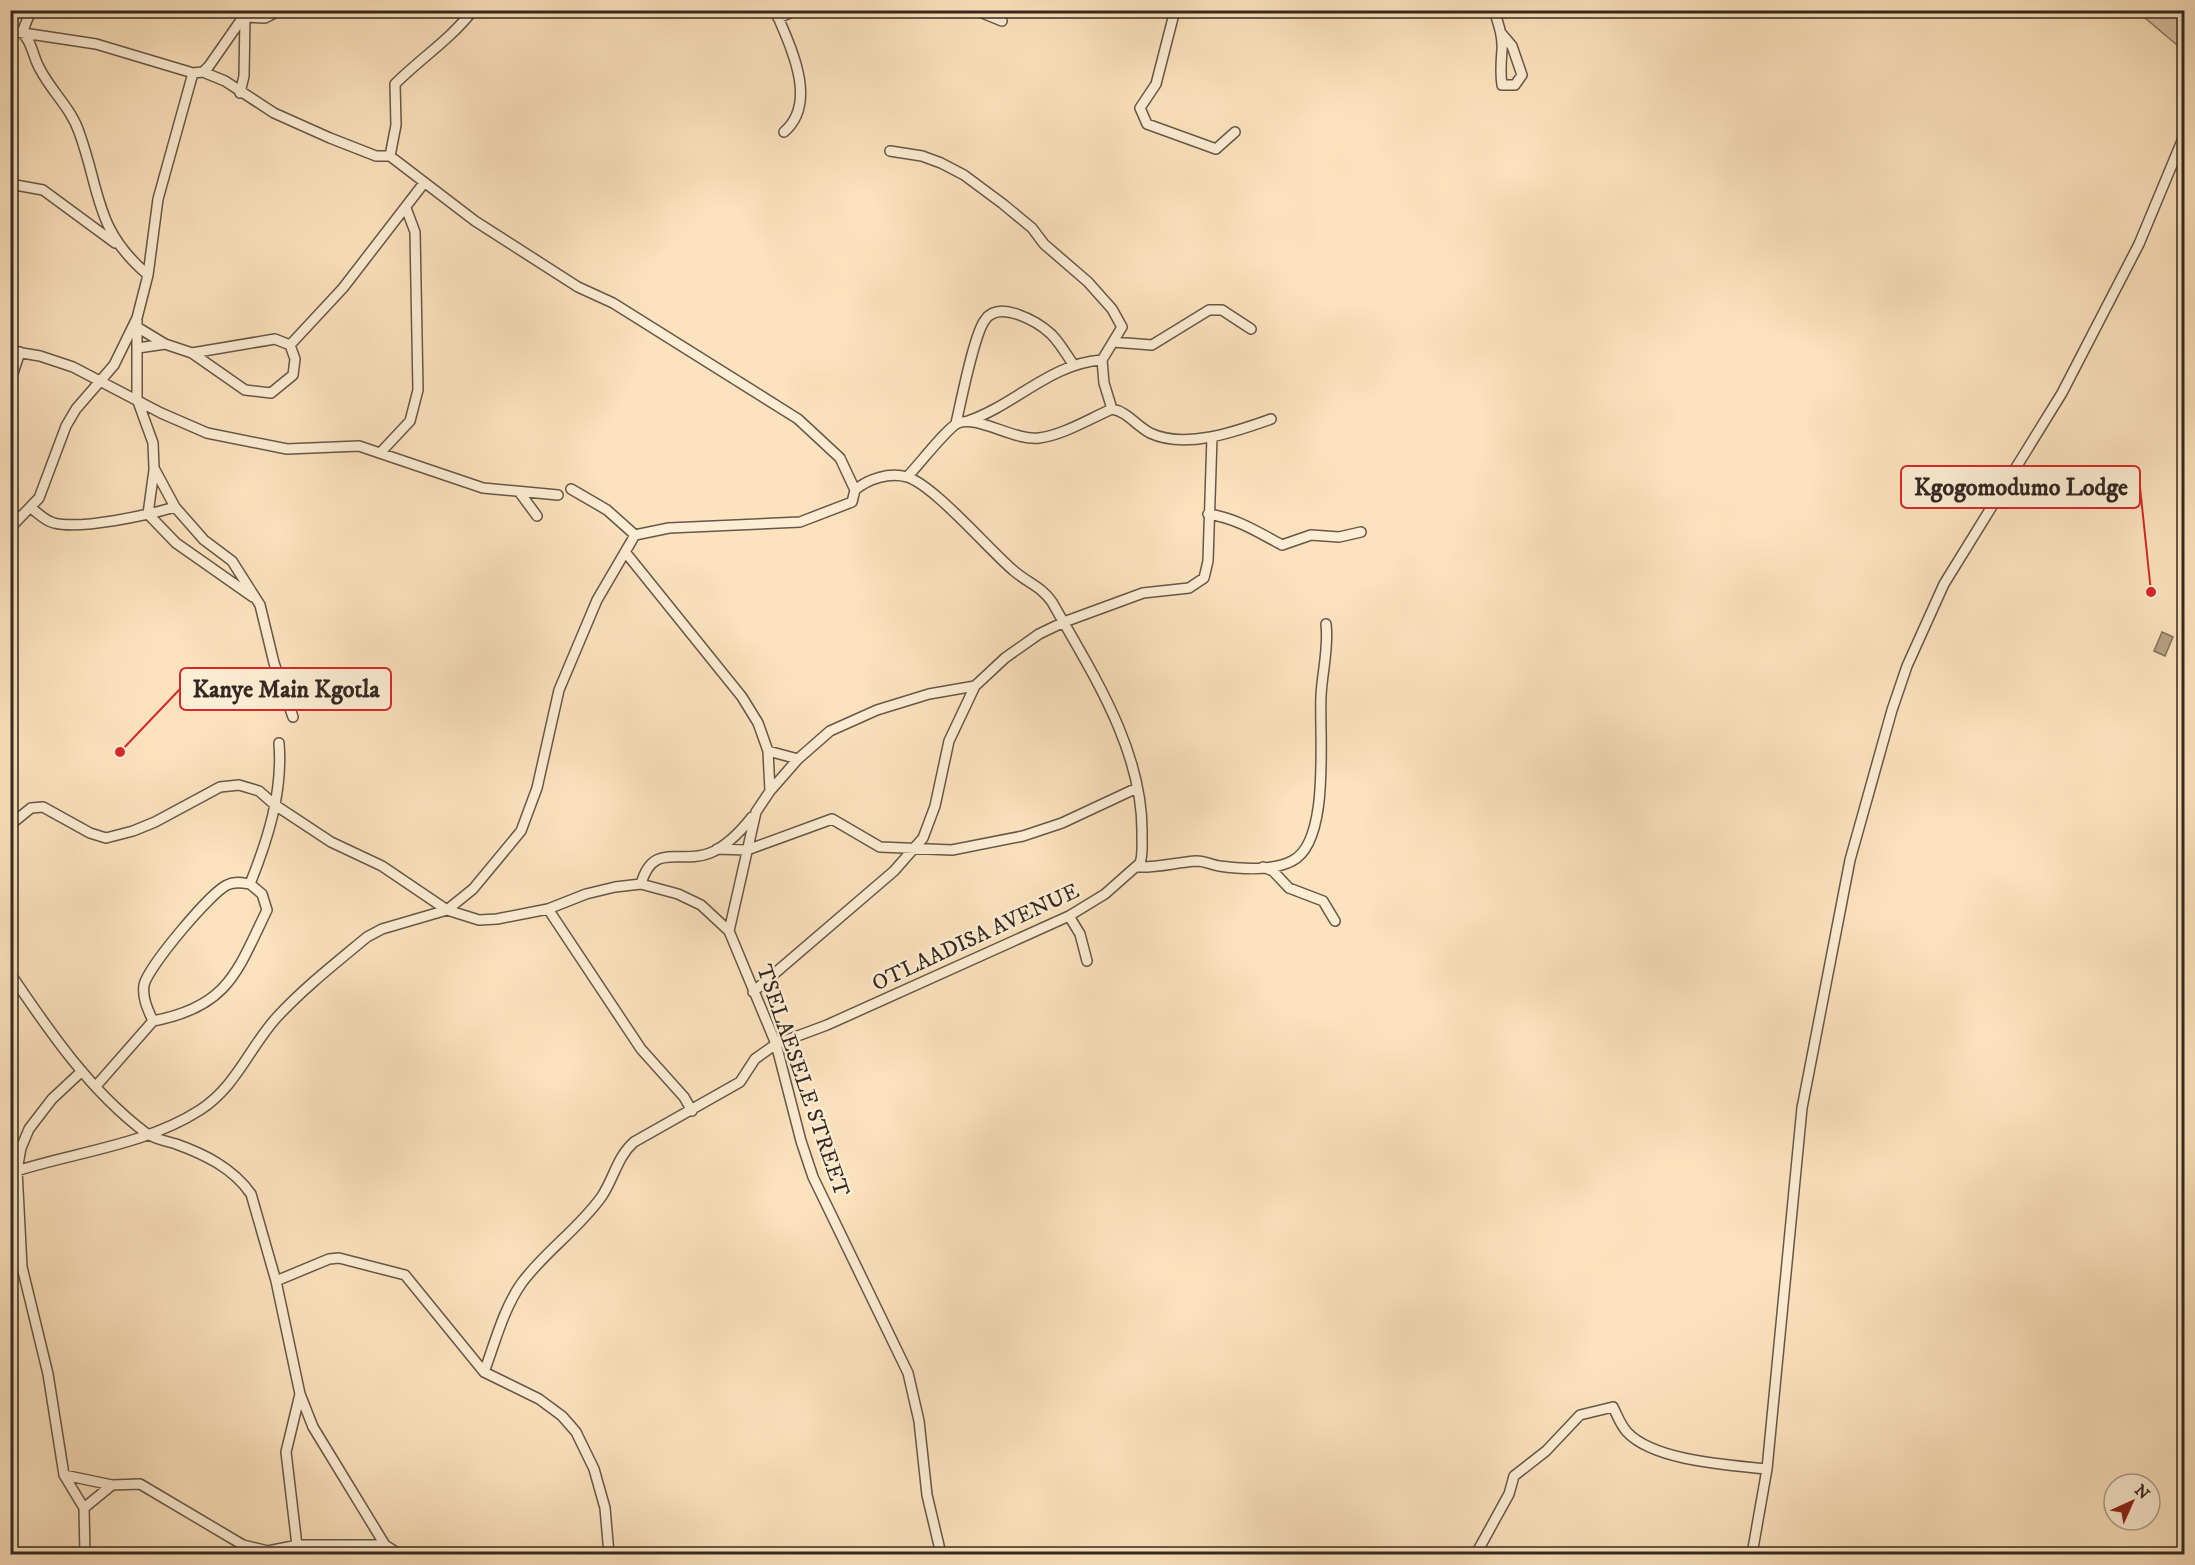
<svg xmlns="http://www.w3.org/2000/svg" width="2195" height="1565" viewBox="0 0 2195 1565" font-family="'IM FELL DW Pica',serif">
  <style>
    .green { fill: #dac3a3; stroke: #877662; stroke-width: 1.5 }
    .water { fill: #b8a388; stroke: #83725f; stroke-width: 1.5 }
    .lines { fill: none; stroke-linecap: round; stroke-linejoin: round }
    .street-casing { stroke: #665749; stroke-width: 12 }
    .street { stroke: #fdedd4; stroke-width: 9 }
    .labels { text-anchor: middle; stroke-width: 5; stroke-linejoin: round; paint-order: stroke }
    .street-label { font-size: 22px; fill: #342822; stroke: #fdedd4 }
    .leader { fill: none; stroke: #d62828; stroke-width: 2 }
    .callout-dot { fill: #d62828; stroke: #fdedd4; stroke-width: 2 }
    .callout { fill: #fdedd4; stroke: #d62828; stroke-width: 2 }
    .callout-label { font-size: 24px; text-anchor: middle; font-weight: bold; fill: #342822 }
  </style>
  <rect width="100%" height="100%" fill="#fce3bd"/>
  <filter id="stains"><feTurbulence type="fractalNoise" baseFrequency=".00333" numOctaves="4"/><feColorMatrix values="0 0 0 0 .2 0 0 0 0 .09 0 0 0 0 .02 0 0 0 .5 -.17"/></filter>
  <radialGradient id="worn" r=".72"><stop offset=".6" stop-color="#630" stop-opacity="0"/><stop offset="1" stop-color="#630" stop-opacity=".3"/></radialGradient>
  <!-- green -->
  <path class="green" d="M2137 11H2184V51L2138 12Z"/>
  <!-- water -->
  <path class="water" d="M2162 632 2173 637 2165 656 2154 651Z"/>
  <g class="lines">
    <!-- street casing -->
    <g class="street-casing">
      <path id="street" d="M31 10 22 33C32 40 33 58 40 69 51 91 71 108 79 132 101 192 94 229 148 275
        M302 10 306 11
        M775 10C790 46 819 102 784 132
        M975 10 1002 21
        M1175 10 1156 84 1140 108 1147 124 1216 149 1235 132
        M1494 10C1498 23 1503 36 1502 50 1501 63 1500 72 1502 85H1515L1522 75 1512 46 1501 33
        M778 18 797 10
        M10 31 96 44 193 73 203 72 209 66 248 10
        M203 72 225 81 274 113 330 138 376 156H390L475 221 578 287 613 303 798 419 840 458 855 490
        M240 93 244 76 245 17 265 18 281 10
        M890 151 922 156 941 163 964 175 1003 204 1032 228 1044 244 1088 282 1112 309 1122 327 1102 360 1104 383 1112 409C1128 412 1135 425 1150 433 1186 450 1237 431 1271 419
        M390 156 396 125 395 84C421 58 451 39 473 10
        M10 184 43 190 115 243
        M137 321V399L153 443 154 468 175 507 204 540 232 561 260 605 274 663 293 717
        M137 327 165 344
        M275 339 290 345 295 359 293 375 271 393 245 390 192 353Z
        M1113 342 1152 345 1209 310H1222L1251 329
        M290 345 343 288 424 183
        M138 348 165 344 192 353
        M10 351 40 356 73 367 161 413 207 433 287 449 359 446 483 488 558 495
        M10 382 20 352
        M968 421C1015 405 1051 363 1102 360
        M956 423C961 402 974 334 985 320 999 299 1038 322 1051 334 1060 343 1066 354 1073 364
        M381 452 410 421 418 390 415 232 406 208
        M154 470 148 514 176 543 253 597
        M907 477C917 467 948 427 958 423 978 415 1014 441 1039 438 1063 435 1089 419 1112 409
        M571 489 607 510 635 535
        M520 493 537 516
        M31 508C38 513 45 521 54 523 81 530 148 515 175 507
        M1208 514C1236 518 1258 532 1282 545L1311 535 1339 537 1361 532
        M10 528 39 498 66 426 76 409 114 365 137 318 148 275 158 199 193 73
        M626 553 742 697 758 723 768 751 770 791 756 812 729 931
        M768 751 798 759
        M770 791 798 759 830 731 877 710 929 694 975 686 1005 658 1039 634 1064 622 1143 593 1189 588 1204 578 1208 561 1212 437
        M10 825 31 808 43 807 90 833 106 838 133 831 155 822 220 787 239 785 259 791 275 805 331 842 382 866 447 910 479 920 497 919 548 909 586 894 615 887 641 884 678 894 701 905 729 931 776 1044 801 1141 813 1177 908 1373 919 1421 927 1495 941 1554
        M717 849 747 850 832 819 880 847 952 850 1023 836 1062 823 1137 788
        M1138 867C1158 868 1177 862 1197 861 1205 861 1212 865 1219 866 1240 869 1273 871 1292 861 1331 842 1319 734 1321 696 1322 672 1329 649 1326 624
        M1263 867 1273 871 1289 888 1323 901 1335 921
        M641 884C653 841 680 865 710 853 727 846 741 831 752 817
        M548 909 641 1049 684 1097 692 1111
        M1069 916 1080 934 1087 961
        M10 973C49 1031 90 1091 146 1133 154 1139 166 1141 176 1144 204 1154 233 1168 251 1194L276 1281 300 1394 313 1427 385 1545 399 1554
        M753 992 894 871 923 838 935 806 949 741 975 686
        M153 1021C228 1007 237 972 267 910L262 894 250 884C268 839 283 792 279 743
        M82 1071 52 1099 29 1129 21 1148 17 1170 22 1267 48 1374 64 1475 84 1508 85 1554
        M96 1086 153 1021C148 1010 142 998 144 985 148 967 210 893 227 885 235 881 243 883 250 884
        M10 1173C73 1152 144 1146 200 1110 237 1086 250 1046 278 1016 305 987 337 962 367 937L382 929 447 910 473 889 521 831 537 788 559 690 597 600 635 535 669 528 800 522 852 502 855 490C868 479 889 472 907 477 934 485 989 550 1014 571 1028 583 1042 587 1052 602 1092 673 1144 751 1142 836 1142 845 1143 855 1140 863L1105 894 1069 916 827 1025 776 1044 755 1059 740 1082 634 1142C617 1157 614 1178 602 1196 579 1229 544 1252 521 1284 503 1310 495 1343 484 1372
        M276 1281 329 1259 339 1258 405 1275 484 1372 539 1399 562 1416 576 1432 594 1469 605 1508 609 1554
        M64 1475 112 1485 140 1484 243 1545 268 1551 298 1545H385
        M84 1508 112 1485
        M298 1554 286 1452 300 1394
        M1476 1554 1509 1494 1514 1476 1546 1451 1580 1415 1613 1407C1617 1415 1621 1426 1627 1432 1654 1461 1729 1465 1767 1469
        M1752 1554 1767 1469 1802 1108 1850 860 1892 710 1907 666 1944 584 2062 393 2139 244 2184 136"/>
    </g>
    <!-- street -->
    <use href="#street" class="street"/>
  </g>
  <g class="labels">
    <!-- street labels -->
    <g class="street-label">
      <text transform="translate(975 936) rotate(-25)" y="8">OTLAADISA AVENUE</text>
      <text transform="translate(804 1080) rotate(71)" y="8">TSELAESELE STREET</text>
    </g>
  </g>
  <!-- callouts -->
  <path class="leader" d="M2151 592L2140 487M120 752L180 689"/>
  <g class="callout-dot">
    <circle cx="2151" cy="592" r="6"/>
    <circle cx="120" cy="752" r="6"/>
  </g>
  <g class="callout">
    <rect x="1901" y="466" width="239" height="42" rx="6"/>
    <rect x="180" y="668" width="211" height="42" rx="6"/>
  </g>
  <g class="callout-label">
    <text x="2021" y="495">Kgogomodumo Lodge</text>
    <text x="286" y="697">Kanye Main Kgotla</text>
  </g>
  <!-- margin -->
  <rect width="2195" height="1565" fill="none" stroke="#fce3bd" stroke-width="36"/>
  <rect x="12" y="12" width="2171" height="1541" fill="none" stroke="#342822" stroke-width="3"/>
  <rect x="18" y="18" width="2159" height="1529" fill="none" stroke="#342822" stroke-width="1.5"/>
  <!-- north arrow -->
  <g transform="translate(2132 1502) rotate(45)"><circle r="28" fill="#fdedd4" stroke="#ad9e8d" stroke-width="1.5"/>
  <path d="M0-4.5L10 22L0 15L-10 22Z" fill="#8f2418"/>
  <text y="-9" font-size="16" font-weight="bold" text-anchor="middle" fill="#342822">N</text>
  </g>
  <rect width="100%" height="100%" filter="url(#stains)"/>
  <rect width="100%" height="100%" fill="url(#worn)"/>
</svg>
